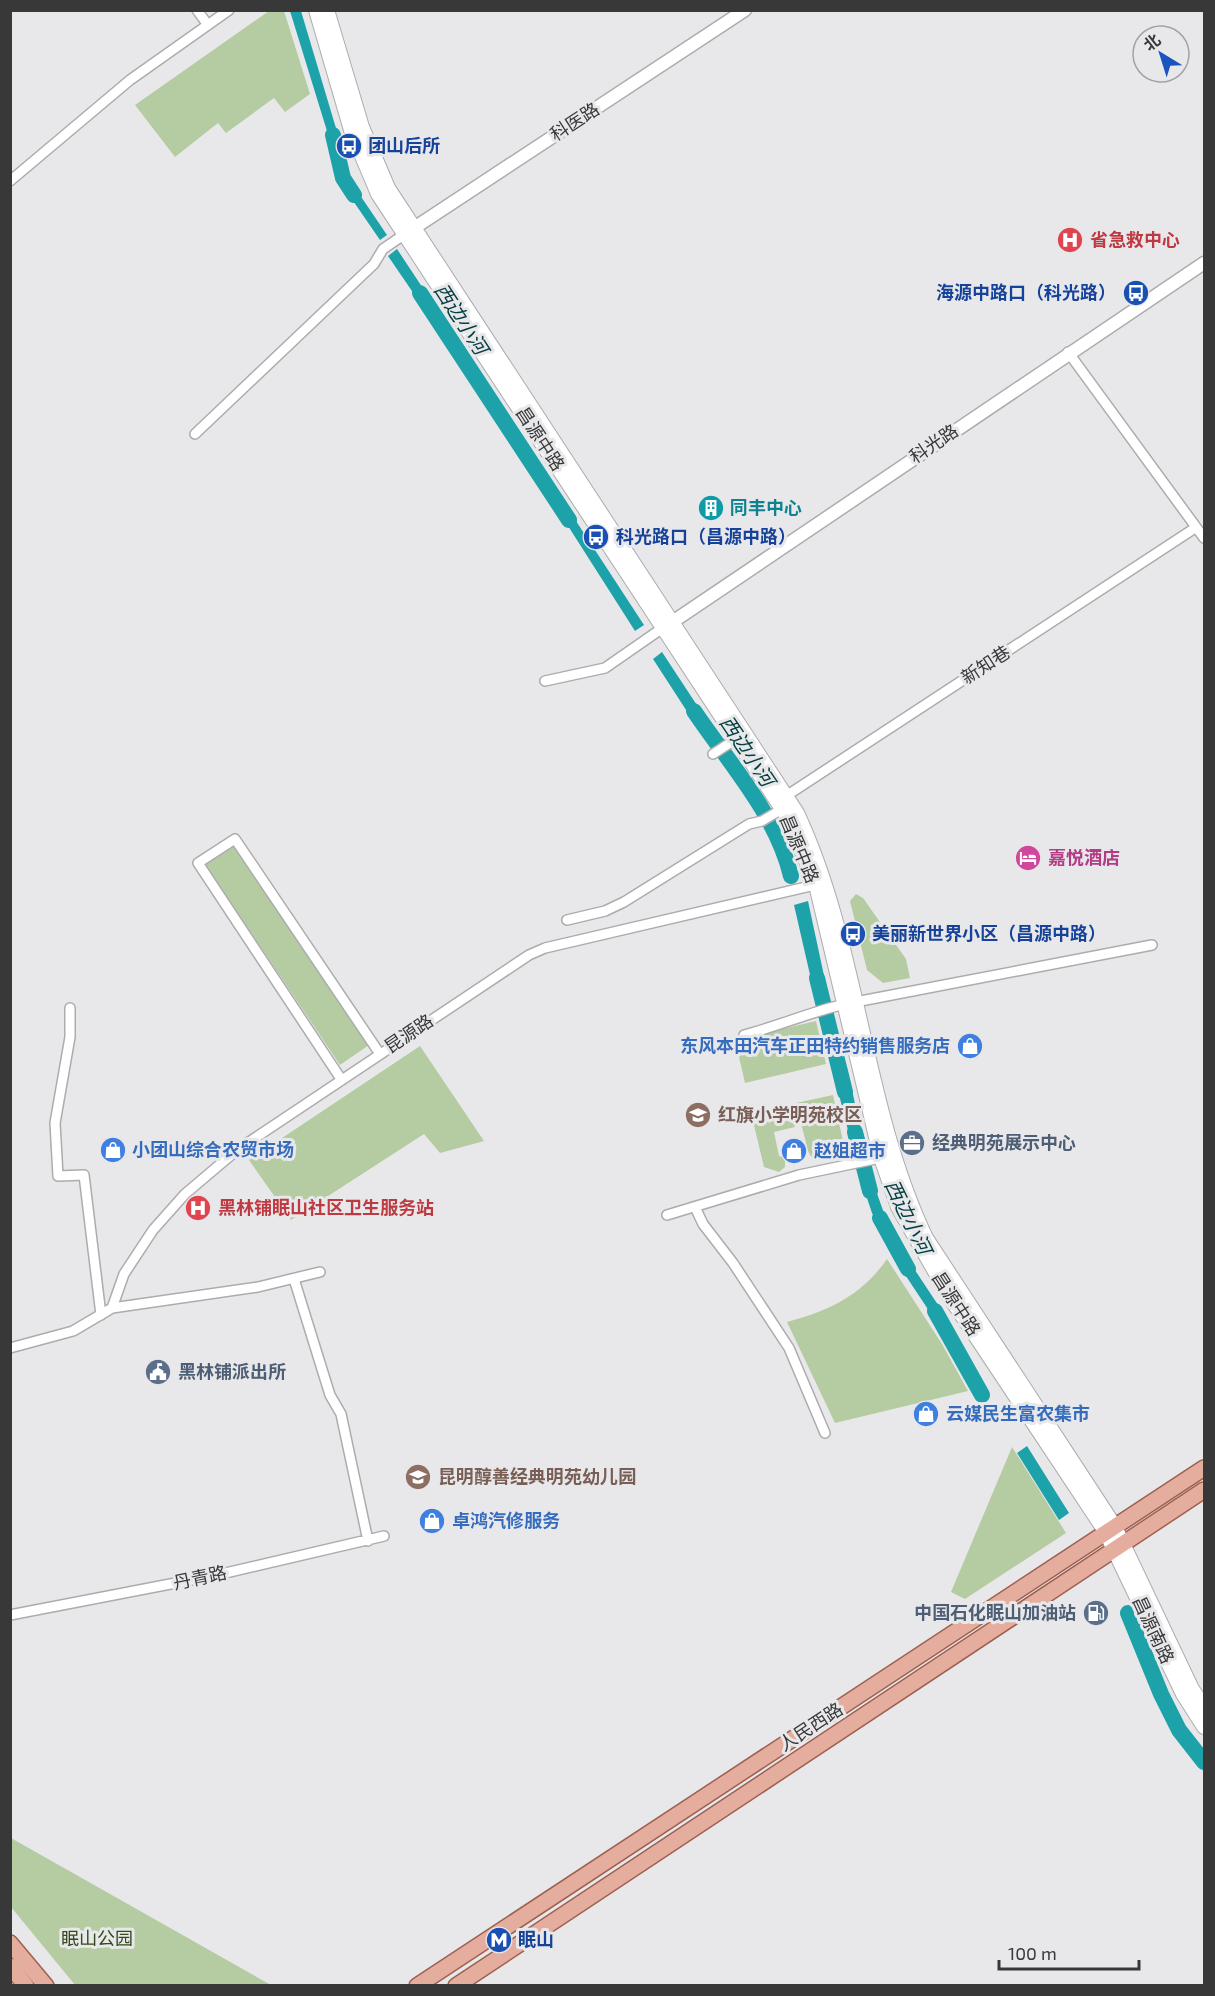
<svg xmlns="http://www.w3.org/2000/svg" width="1215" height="1996" viewBox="0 0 1215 1996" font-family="'Exo 2','Noto Sans SC',sans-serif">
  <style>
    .green { fill: #b5cca2 }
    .water { fill: #1ea2a9 }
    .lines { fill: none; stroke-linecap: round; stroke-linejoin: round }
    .river { stroke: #1ea2a9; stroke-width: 16 }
    .minor-casing { stroke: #acacae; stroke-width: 12 }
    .tertiary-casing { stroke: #acacae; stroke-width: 15 }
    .secondary-casing { stroke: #acacae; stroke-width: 16 }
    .primary-casing { stroke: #9d6050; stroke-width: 18 }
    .minor { stroke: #fff; stroke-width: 9 }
    .tertiary { stroke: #fff; stroke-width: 12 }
    .secondary { stroke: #fff; stroke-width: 14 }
    .primary { stroke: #e5ad9e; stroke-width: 15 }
    .labels { text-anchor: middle; stroke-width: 6; stroke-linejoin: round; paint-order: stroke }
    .street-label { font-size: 18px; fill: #383839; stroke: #e8e8eb }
    .transit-label { font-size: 18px; font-weight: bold; fill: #164399; stroke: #e8e8eb; text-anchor: start }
    .health-label { font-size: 18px; font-weight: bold; fill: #be3a42; stroke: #e8e8eb; text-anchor: start }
    .culture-label { font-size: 18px; font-weight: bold; fill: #0d838f; stroke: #e8e8eb; text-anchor: start }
    .hotel-label { font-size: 18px; font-weight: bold; fill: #b23c85; stroke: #e8e8eb; text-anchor: start }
    .shop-label { font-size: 18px; font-weight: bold; fill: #366cbe; stroke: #e8e8eb; text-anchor: start }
    .education-label { font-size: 18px; font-weight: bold; fill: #785e54; stroke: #e8e8eb; text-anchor: start }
    .service-label { font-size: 18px; font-weight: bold; fill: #4e5e75; stroke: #e8e8eb; text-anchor: start }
    .park-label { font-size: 18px; fill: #324a17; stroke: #e8e8eb }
    .water-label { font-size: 20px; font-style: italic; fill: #053e41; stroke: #e8e8eb }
  </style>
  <rect width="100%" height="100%" fill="#e8e8eb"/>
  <!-- green -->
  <path class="green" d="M269 11H284L310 94 285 112 274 98 226 133 218 123 175 157 135 105Z
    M235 844 369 1045 340 1065 205 864Z
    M856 894 863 898 906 959 910 978 883 983 867 970 850 901Z
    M816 1021 826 1064 745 1083 735 1040Z
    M420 1046 484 1141 440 1153 424 1134 291 1220 249 1160Z
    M833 1095 846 1155 813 1160 808 1151 796 1103Z
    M790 1105 795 1127 774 1132 779 1156 785 1158V1167L779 1172 764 1167 751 1113Z
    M887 1259 942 1344 968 1391 835 1423 787 1322C829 1311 862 1295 887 1259Z
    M1012 1447 1066 1533 965 1599 951 1592Z
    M11 1838 271 1985H75L11 1907Z"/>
  <!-- water -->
  <path class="water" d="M290 11H301L344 155 335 157Z
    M347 176 387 235 380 240 338 179Z
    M397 249 436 308 427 313 388 256Z
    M441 316 477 371 468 377 432 322Z
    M483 379 513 424 505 430 475 385Z
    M518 435 553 483 546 489 511 440Z
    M561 498 644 625 635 631 554 504Z
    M662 652 710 725 701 733 653 659Z
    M732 756 768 810 759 813 724 762Z
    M775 822 797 874 788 877 765 827Z
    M808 901 829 999 816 1001 794 905Z
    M833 1012 843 1057 831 1061 819 1016Z
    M847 1068 866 1152 854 1154 833 1071Z
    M868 1168 885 1216 894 1232 885 1239 872 1213 858 1171Z
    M901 1249 952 1326 943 1332 892 1255Z
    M960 1341 987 1391 978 1398 950 1347Z
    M1027 1446 1069 1513 1059 1520 1017 1453Z"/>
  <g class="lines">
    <!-- river -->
    <path class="river" d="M333 135 343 178 354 195
      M420 293 569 520
      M694 711C729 763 776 814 791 876
      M817 978 845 1092
      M855 1132 870 1191
      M880 1218 908 1269
      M935 1311 982 1395
      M1128 1613 1161 1694 1179 1730 1204 1762"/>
    <!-- minor casing -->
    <g class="minor-casing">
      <path id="minor" d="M197 10 208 25
        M10 181 130 80 229 10
        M1068 352 1204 538
        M195 434 374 264 383 249 405 234
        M545 681 605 668 664 627
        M713 754 736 739
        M783 798 1195 528
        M567 920 605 911 624 902 749 824 762 821 787 806
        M70 1008V1037L55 1123 58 1176 84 1175 101 1315
        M744 1035C779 1026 810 1012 845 1004L1152 945
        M341 1079 198 863 235 839 380 1054
        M695 1207 703 1224 733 1263 789 1348 825 1433
        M667 1215 799 1175 885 1157
        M294 1279 330 1395 341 1414 368 1541
        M112 1308 124 1274 153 1230 185 1194 237 1150 529 955 545 948 819 884
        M10 1348 73 1331 112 1308 258 1287 320 1272
        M10 1615 217 1575 384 1536"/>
    </g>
    <!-- tertiary casing -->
    <g class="tertiary-casing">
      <path id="tertiary" d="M408 232 745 10
        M665 627 1204 263"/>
    </g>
    <!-- secondary casing -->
    <g class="secondary-casing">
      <path id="secondary" d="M316 10 351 130 378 194 788 818 816 885 881 1158 898 1207 949 1296 1105 1531 1183 1694 1204 1727
        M327 10 362 127 388 188 797 813C860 948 862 1103 926 1238L1114 1525 1192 1689 1204 1707"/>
    </g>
    <!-- primary casing -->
    <g class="primary-casing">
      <path id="primary" d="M10 1943 46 1986
        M10 1966 26 1986
        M417 1986 1204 1468
        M456 1986 1204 1490"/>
    </g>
    <!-- minor -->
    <use href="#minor" class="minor"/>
    <!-- tertiary -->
    <use href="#tertiary" class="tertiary"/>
    <!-- secondary -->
    <use href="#secondary" class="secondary"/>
    <!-- primary -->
    <use href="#primary" class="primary"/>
  </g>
  <!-- icons -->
  <defs>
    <g id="bus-disc" transform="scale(1.35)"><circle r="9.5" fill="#1a4fb4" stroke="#e8e8eb"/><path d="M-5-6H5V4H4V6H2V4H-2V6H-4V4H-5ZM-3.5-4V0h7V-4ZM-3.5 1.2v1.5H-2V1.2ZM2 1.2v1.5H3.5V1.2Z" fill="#fff"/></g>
    <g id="hospital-disc" transform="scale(1.35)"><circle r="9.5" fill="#e0444e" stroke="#e8e8eb"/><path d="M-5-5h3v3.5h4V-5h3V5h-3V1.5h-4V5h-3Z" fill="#fff"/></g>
    <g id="building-disc" transform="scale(1.35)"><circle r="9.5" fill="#0f9aa8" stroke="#e8e8eb"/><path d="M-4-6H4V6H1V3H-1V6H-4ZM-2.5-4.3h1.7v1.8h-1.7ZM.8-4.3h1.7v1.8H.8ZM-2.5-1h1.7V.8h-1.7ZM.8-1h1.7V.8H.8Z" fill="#fff"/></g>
    <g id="hotel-disc" transform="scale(1.35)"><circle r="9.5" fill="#d1479c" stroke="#e8e8eb"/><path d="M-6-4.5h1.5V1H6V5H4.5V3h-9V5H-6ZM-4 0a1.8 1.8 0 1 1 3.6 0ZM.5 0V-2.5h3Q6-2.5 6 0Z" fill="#fff"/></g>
    <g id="shop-disc" transform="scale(1.35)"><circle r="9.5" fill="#3f7fe0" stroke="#e8e8eb"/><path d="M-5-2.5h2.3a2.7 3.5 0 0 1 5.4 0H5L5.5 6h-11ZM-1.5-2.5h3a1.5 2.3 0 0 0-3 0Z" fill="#fff"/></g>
    <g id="school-disc" transform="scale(1.35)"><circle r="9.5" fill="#8d6e63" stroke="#e8e8eb"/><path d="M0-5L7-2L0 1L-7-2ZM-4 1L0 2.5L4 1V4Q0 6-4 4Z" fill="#fff"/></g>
    <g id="office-disc" transform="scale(1.35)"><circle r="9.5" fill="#5c6f8a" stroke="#e8e8eb"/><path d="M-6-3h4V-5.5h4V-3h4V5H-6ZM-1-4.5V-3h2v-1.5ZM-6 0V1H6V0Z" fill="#fff"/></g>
    <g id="civic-disc" transform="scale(1.35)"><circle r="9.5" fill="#5c6f8a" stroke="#e8e8eb"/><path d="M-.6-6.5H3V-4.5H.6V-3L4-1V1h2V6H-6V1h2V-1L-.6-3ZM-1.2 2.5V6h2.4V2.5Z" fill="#fff"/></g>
    <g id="fuel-disc" transform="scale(1.35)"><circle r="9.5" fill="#5c6f8a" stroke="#e8e8eb"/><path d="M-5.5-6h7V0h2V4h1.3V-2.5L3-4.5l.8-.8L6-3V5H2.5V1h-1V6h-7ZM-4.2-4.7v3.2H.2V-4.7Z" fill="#fff"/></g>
    <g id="metro-disc" transform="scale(1.35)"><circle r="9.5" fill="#1a4fb4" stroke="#e8e8eb"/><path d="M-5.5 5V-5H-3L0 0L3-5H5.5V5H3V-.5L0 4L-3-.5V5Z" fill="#fff"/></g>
  </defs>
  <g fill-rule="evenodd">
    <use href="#bus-disc" x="349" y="146"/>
    <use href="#hospital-disc" x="1070" y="240"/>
    <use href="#bus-disc" x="1136" y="293"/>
    <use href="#building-disc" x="711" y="508"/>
    <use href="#bus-disc" x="596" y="537"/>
    <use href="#hotel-disc" x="1028" y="858"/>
    <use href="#bus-disc" x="853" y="934"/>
    <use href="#shop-disc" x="970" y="1046"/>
    <use href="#school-disc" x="698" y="1115"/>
    <use href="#office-disc" x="912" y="1143"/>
    <use href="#shop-disc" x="113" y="1150"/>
    <use href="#shop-disc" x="794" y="1151"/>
    <use href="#hospital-disc" x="198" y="1208"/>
    <use href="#civic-disc" x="158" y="1372"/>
    <use href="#shop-disc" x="926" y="1414"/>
    <use href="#school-disc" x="418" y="1477"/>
    <use href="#shop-disc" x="432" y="1521"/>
    <use href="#fuel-disc" x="1096" y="1613"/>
    <use href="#metro-disc" x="499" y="1940"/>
  </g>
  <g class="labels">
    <!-- street labels -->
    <g class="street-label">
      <text transform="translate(575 122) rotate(-33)" y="6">科医路</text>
      <text transform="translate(540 439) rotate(57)" y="6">昌源中路</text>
      <text transform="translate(934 444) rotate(-34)" y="6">科光路</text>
      <text transform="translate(986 665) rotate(-33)" y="6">新知巷</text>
      <text transform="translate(799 849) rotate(67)" y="6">昌源中路</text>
      <text transform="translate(409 1034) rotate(-34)" y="6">昆源路</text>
      <text transform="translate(956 1304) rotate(57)" y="6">昌源中路</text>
      <text transform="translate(200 1578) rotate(-12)" y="6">丹青路</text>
      <text transform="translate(1153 1630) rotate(65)" y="6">昌源南路</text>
      <text transform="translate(811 1727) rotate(-33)" y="6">人民西路</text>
    </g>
    <!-- transit labels -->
    <g class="transit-label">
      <text x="368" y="152">团山后所</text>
      <text x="1116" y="299" text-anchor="end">海源中路口（科光路）</text>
      <text x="616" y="543">科光路口（昌源中路）</text>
      <text x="872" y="940">美丽新世界小区（昌源中路）</text>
      <text x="518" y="1946">眠山</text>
    </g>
    <!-- health labels -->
    <g class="health-label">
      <text x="1090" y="246">省急救中心</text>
      <text x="218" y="1214">黑林铺眠山社区卫生服务站</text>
    </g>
    <!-- culture labels -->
    <g class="culture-label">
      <text x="730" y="514">同丰中心</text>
    </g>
    <!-- hotel labels -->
    <g class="hotel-label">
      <text x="1048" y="864">嘉悦酒店</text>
    </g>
    <!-- shop labels -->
    <g class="shop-label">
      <text x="950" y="1052" text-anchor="end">东风本田汽车正田特约销售服务店</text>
      <text x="132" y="1156">小团山综合农贸市场</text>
      <text x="814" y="1157">赵姐超市</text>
      <text x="946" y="1420">云媒民生富农集市</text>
      <text x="452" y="1527">卓鸿汽修服务</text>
    </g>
    <!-- education labels -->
    <g class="education-label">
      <text x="718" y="1121">红旗小学明苑校区</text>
      <text x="438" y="1483">昆明醇善经典明苑幼儿园</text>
    </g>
    <!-- service labels -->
    <g class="service-label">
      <text x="932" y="1149">经典明苑展示中心</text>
      <text x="178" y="1378">黑林铺派出所</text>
      <text x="1076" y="1619" text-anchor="end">中国石化眠山加油站</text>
    </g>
    <!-- park labels -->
    <g class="park-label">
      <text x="97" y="1945">眠山公园</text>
    </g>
    <!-- water labels -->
    <g class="water-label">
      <text transform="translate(461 319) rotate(57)" y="7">西边小河</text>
      <text transform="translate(747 751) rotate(56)" y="7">西边小河</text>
      <text transform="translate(908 1217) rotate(64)" y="7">西边小河</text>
    </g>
  </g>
  <!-- border -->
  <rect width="1215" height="1996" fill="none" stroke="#383839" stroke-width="24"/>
  <!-- north arrow -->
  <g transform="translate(1161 54) rotate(322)"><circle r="28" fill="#e8e8eb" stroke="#a2a2a4" stroke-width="1.5"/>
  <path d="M0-4.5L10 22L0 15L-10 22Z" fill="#1a54c0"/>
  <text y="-9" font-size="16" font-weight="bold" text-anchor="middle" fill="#383839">北</text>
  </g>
  <!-- scale -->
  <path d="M999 1960v9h140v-9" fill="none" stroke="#383839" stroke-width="3"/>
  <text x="1008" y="1960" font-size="18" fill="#383839" stroke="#e8e8eb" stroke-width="4.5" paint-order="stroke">100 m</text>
</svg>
